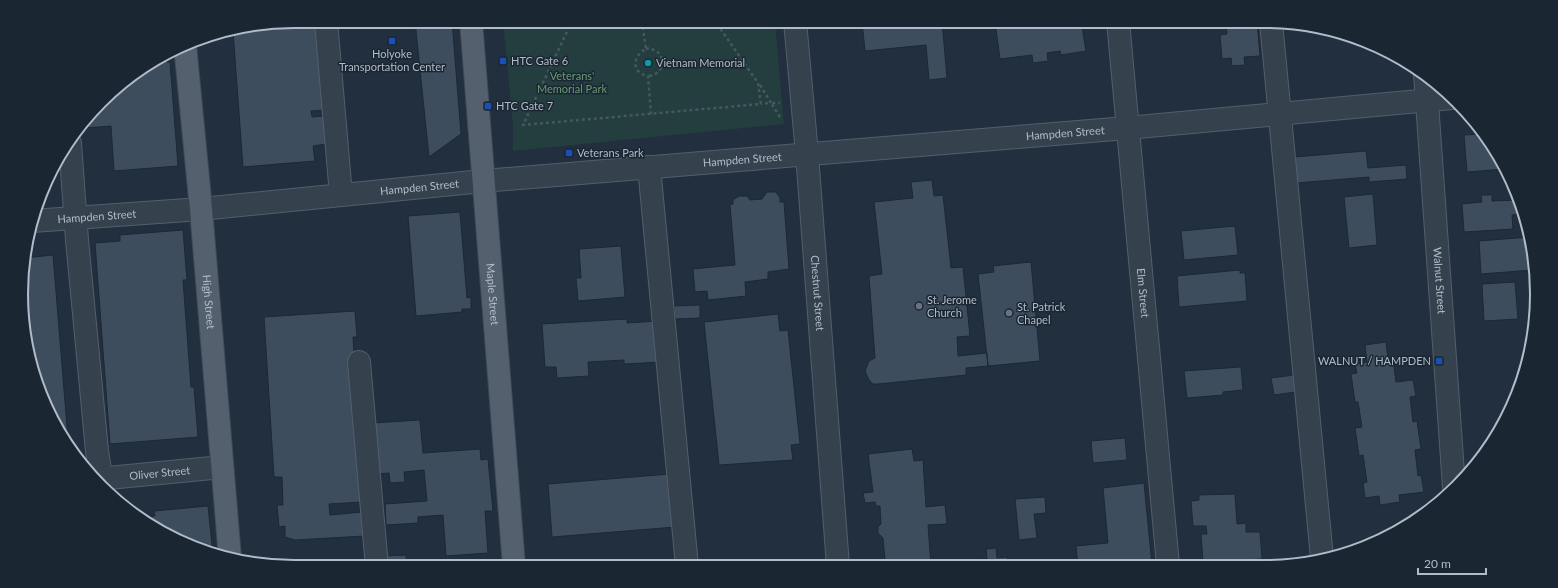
<svg xmlns="http://www.w3.org/2000/svg" width="1558" height="588" viewBox="0 0 1558 588" font-family="Lato,sans-serif">
  <style>
    .green { fill: #243d3f }
    .building { fill: #3e4d5e; stroke: #1d2835 }
    .lines { fill: none; stroke-linecap: round; stroke-linejoin: round }
    .minor-casing { stroke: #545e6c; stroke-width: 24 }
    .major-casing { stroke: #3f4a57; stroke-width: 24 }
    .path { stroke: #425a5c; stroke-width: 2.5; stroke-dasharray: 3 3; stroke-linecap: butt }
    .minor { stroke: #36414e; stroke-width: 22 }
    .major { stroke: #54606e; stroke-width: 22 }
    .transit-dot { fill: #1a4fb4; stroke: #1b2633; stroke-width: 1.5 }
    .culture-dot { fill: #0f9aa8; stroke: #1b2633; stroke-width: 1.5 }
    .worship-dot { fill: #6b7280; stroke: #1b2633; stroke-width: 1.5 }
    .labels { text-anchor: middle; stroke-width: 3; stroke-linejoin: round; paint-order: stroke }
    .poi-label { font-size: 11px; fill: #b2bbc9; stroke: #1b2633; text-anchor: start }
    .park-label { font-size: 11px; fill: #679c72; stroke: #1b2633 }
    .street-label { font-size: 11px; fill: #b2bbc9; stroke: #1b2633 }
    .rim { fill: none; stroke: #b2bbc9; stroke-width: 2 }
  </style>
  <rect width="100%" height="100%" fill="#222f3e"/>
  <!-- green -->
  <path class="green" d="M503 21H775L784 124 513 151V126Z"/>
  <!-- building -->
  <path class="building" d="M294 21H319L326 110 311 111 312 117 324 116 326 144 313 146 315 161 243 167 233 31Z
    M415 21H452L461 134 429 157Z
    M862 21H942L947 78 929 80 926 45 865 51Z
    M990 21H1081L1086 51 1061 55 1060 51 1047 53 1048 61 1033 63 1032 55 1000 59 995 22 991 23Z
    M1226 21H1257L1260 56 1244 57 1245 65 1232 66 1231 58 1222 59 1220 35 1227 34Z
    M166 54 167 62H170L178 166 114 171 111 126 84 128V126L114 89 158 57Z
    M1483 134 1501 158 1505 169 1467 172 1464 135Z
    M1366 151 1368 168 1406 165 1407 179 1369 182V177L1296 183 1294 157Z
    M932 180 934 196 943 195 951 268 963 267 970 336 957 337 958 356 987 353 988 366 966 368V375L878 384H873L869 380 865 371 869 361 875 358 869 276 882 274 874 202 913 198 911 182Z
    M767 192H776L780 198V202H784L789 269 768 272V279L745 282 746 296 708 300 707 291 695 292 693 269 735 265 730 205 733 204V200L739 196H747L750 200 762 199Z
    M1373 194 1377 245 1349 248 1344 197Z
    M1481 195H1492V201L1520 200 1523 206V214L1512 215 1513 229 1464 232 1462 204 1482 202Z
    M460 212 467 298 471 297V309H462V312L416 316 408 216Z
    M1235 226 1238 255 1184 260 1181 231Z
    M183 230 187 280H183L191 387H194L198 437 110 444 95 243 120 241V235Z
    M1530 237 1532 270 1481 274 1479 241Z
    M621 246 625 297 578 301 576 278H581L579 249Z
    M53 255 68 439H64L42 398 33 368 24 258Z
    M1031 262 1040 361 988 366 978 274 994 272 993 266Z
    M1240 270V273H1245L1247 301 1179 307 1177 276Z
    M1515 282 1518 319 1484 321 1482 284Z
    M700 305V318L675 319 674 306Z
    M355 311 357 337H353L363 502 329 504 330 515 362 512 364 536 295 540 285 537V526L279 527 277 505H283L282 477H274L264 317Z
    M778 314 780 331 788 330 800 444 791 445 793 460 719 465 704 322Z
    M627 319V323L658 321 661 362 624 364V360L588 362 589 376 557 378 556 367H545L542 324Z
    M1386 342 1388 359H1393L1396 382 1413 380 1416 396 1410 397 1413 422 1417 421 1421 449 1415 450 1418 476 1421 475 1424 492 1399 495 1400 502 1380 505 1379 496 1365 498 1363 483 1367 482 1363 455 1359 456 1355 428 1362 427 1358 402H1355L1351 374 1357 373 1355 364 1367 362 1365 345Z
    M1241 367 1243 390 1223 392V395L1187 398 1184 371Z
    M1294 375 1296 392 1274 395 1271 378Z
    M420 420 423 453 480 449 481 460 488 459 493 511H485L488 553 446 556 443 515 418 517V523L386 525 385 504 427 501 424 470 404 472 405 482 390 483 389 473 376 474 372 423Z
    M1125 438 1127 460 1093 463 1091 441Z
    M912 449 914 461 923 460 926 507 945 505 947 524 928 525 931 566H880L885 560 883 538 878 533V527L881 524 880 506H876L875 502 865 503 863 493 873 492 868 454Z
    M670 474 675 527 552 537 548 484Z
    M1144 483 1152 565H1078L1076 546 1108 543 1103 488Z
    M1235 494 1237 524 1246 523V532H1260L1262 559 1203 562 1201 534H1207L1206 526H1193L1191 501 1199 500V495Z
    M1045 497 1046 513 1034 514 1037 538 1019 540 1015 499Z
    M208 506 213 554 173 539 140 518 155 516 154 511Z
    M996 548 997 558 1007 557 1008 565H963V560L987 559 986 549Z
    M406 555 407 567H386L385 556Z
    M1311 561 1300 565H1268Z"/>
  <g class="lines">
    <!-- minor casing -->
    <g class="minor-casing">
      <g id="minor">
        <path d="M326 21 341 195"/>
        <path id="s1" d="M795 21 807 154 838 566"/>
        <path id="s2" d="M1118 21 1168 565"/>
        <path d="M1271 22 1322 558"/>
        <path id="s3" d="M1425 74 1454 487"/>
        <path d="M70 143 77 240 97 451 102 483"/>
        <path d="M649 167 687 566"/>
        <path id="s4" d="M32 221 201 209 483 181 1127 128 1452 98"/>
        <path d="M359 362 377 567"/>
        <path id="s5" d="M98 479 222 467"/>
      </g>
    </g>
    <!-- major casing -->
    <g class="major-casing">
      <g id="major">
        <path id="s6" d="M471 21 514 566"/>
        <path id="s7" d="M185 45 201 209 230 558"/>
      </g>
    </g>
    <!-- path -->
    <path class="path" d="M572 21 523 125 761 104 758 83 715 21
      M642 21 646 49C632 56 631 73 648 76L651 114
      M646 49 650 48 659 53C666 63 661 75 648 76
      M760 85 771 103 761 104
      M780 117 771 103H780"/>
    <!-- minor -->
    <use href="#minor" class="minor"/>
    <!-- major -->
    <use href="#major" class="major"/>
  </g>
  <!-- markers -->
  <g class="transit-dot">
    <rect x="388" y="37" width="8" height="8" rx="2"/>
    <rect x="499" y="57" width="8" height="8" rx="2"/>
    <rect x="484" y="102" width="8" height="8" rx="2"/>
    <rect x="565" y="149" width="8" height="8" rx="2"/>
    <rect x="1435" y="357" width="8" height="8" rx="2"/>
  </g>
  <circle class="culture-dot" cx="648" cy="63" r="4"/>
  <g class="worship-dot">
    <circle cx="919" cy="306" r="4"/>
    <circle cx="1009" cy="313" r="4"/>
  </g>
  <g class="labels">
    <!-- poi labels -->
    <g class="poi-label">
      <text x="392" y="58" text-anchor="middle">Holyoke<tspan x="392" dy="13">Transportation Center</tspan></text>
      <text x="511" y="65">HTC Gate 6</text>
      <text x="656" y="67">Vietnam Memorial</text>
      <text x="496" y="110">HTC Gate 7</text>
      <text x="577" y="157">Veterans Park</text>
      <text x="927" y="304">St. Jerome<tspan x="927" dy="13">Church</tspan></text>
      <text x="1017" y="311">St. Patrick<tspan x="1017" dy="13">Chapel</tspan></text>
      <text x="1431" y="365" text-anchor="end">WALNUT / HAMPDEN</text>
    </g>
    <!-- park labels -->
    <g class="park-label">
      <text x="572" y="80">Veterans'<tspan x="572" dy="13">Memorial Park</tspan></text>
    </g>
    <!-- street labels -->
    <g class="street-label">
      <text dy="4" stroke="none"><textPath href="#s4" startOffset="1037">Hampden Street</textPath></text>
      <text dy="4" stroke="none"><textPath href="#s4" startOffset="713">Hampden Street</textPath></text>
      <text dy="4" stroke="none"><textPath href="#s4" startOffset="389">Hampden Street</textPath></text>
      <text dy="4" stroke="none"><textPath href="#s4" startOffset="65">Hampden Street</textPath></text>
      <text dy="4" stroke="none"><textPath href="#s3" startOffset="207">Walnut Street</textPath></text>
      <text dy="4" stroke="none"><textPath href="#s1" startOffset="273">Chestnut Street</textPath></text>
      <text dy="4" stroke="none"><textPath href="#s2" startOffset="273">Elm Street</textPath></text>
      <text dy="4" stroke="none"><textPath href="#s6" startOffset="274">Maple Street</textPath></text>
      <text dy="4" stroke="none"><textPath href="#s7" startOffset="258">High Street</textPath></text>
      <text dy="4" stroke="none"><textPath href="#s5" startOffset="62">Oliver Street</textPath></text>
    </g>
  </g>
  <!-- crop -->
  <path d="M0 0H1558V588H0ZM294 28H1264A266 266 0 0 1 1530 294V294A266 266 0 0 1 1264 560H294A266 266 0 0 1 28 294V294A266 266 0 0 1 294 28Z" fill="#1b2633" fill-rule="evenodd"/>
  <path class="rim" d="M294 28H1264A266 266 0 0 1 1530 294V294A266 266 0 0 1 1264 560H294A266 266 0 0 1 28 294V294A266 266 0 0 1 294 28Z"/>
  <!-- scale -->
  <path d="M1418 568v6h68v-6" fill="none" stroke="#b2bbc9" stroke-width="2"/>
  <text x="1424" y="568" font-size="12" fill="#b2bbc9" stroke="#1b2633" stroke-width="3" paint-order="stroke">20 m</text>
</svg>
